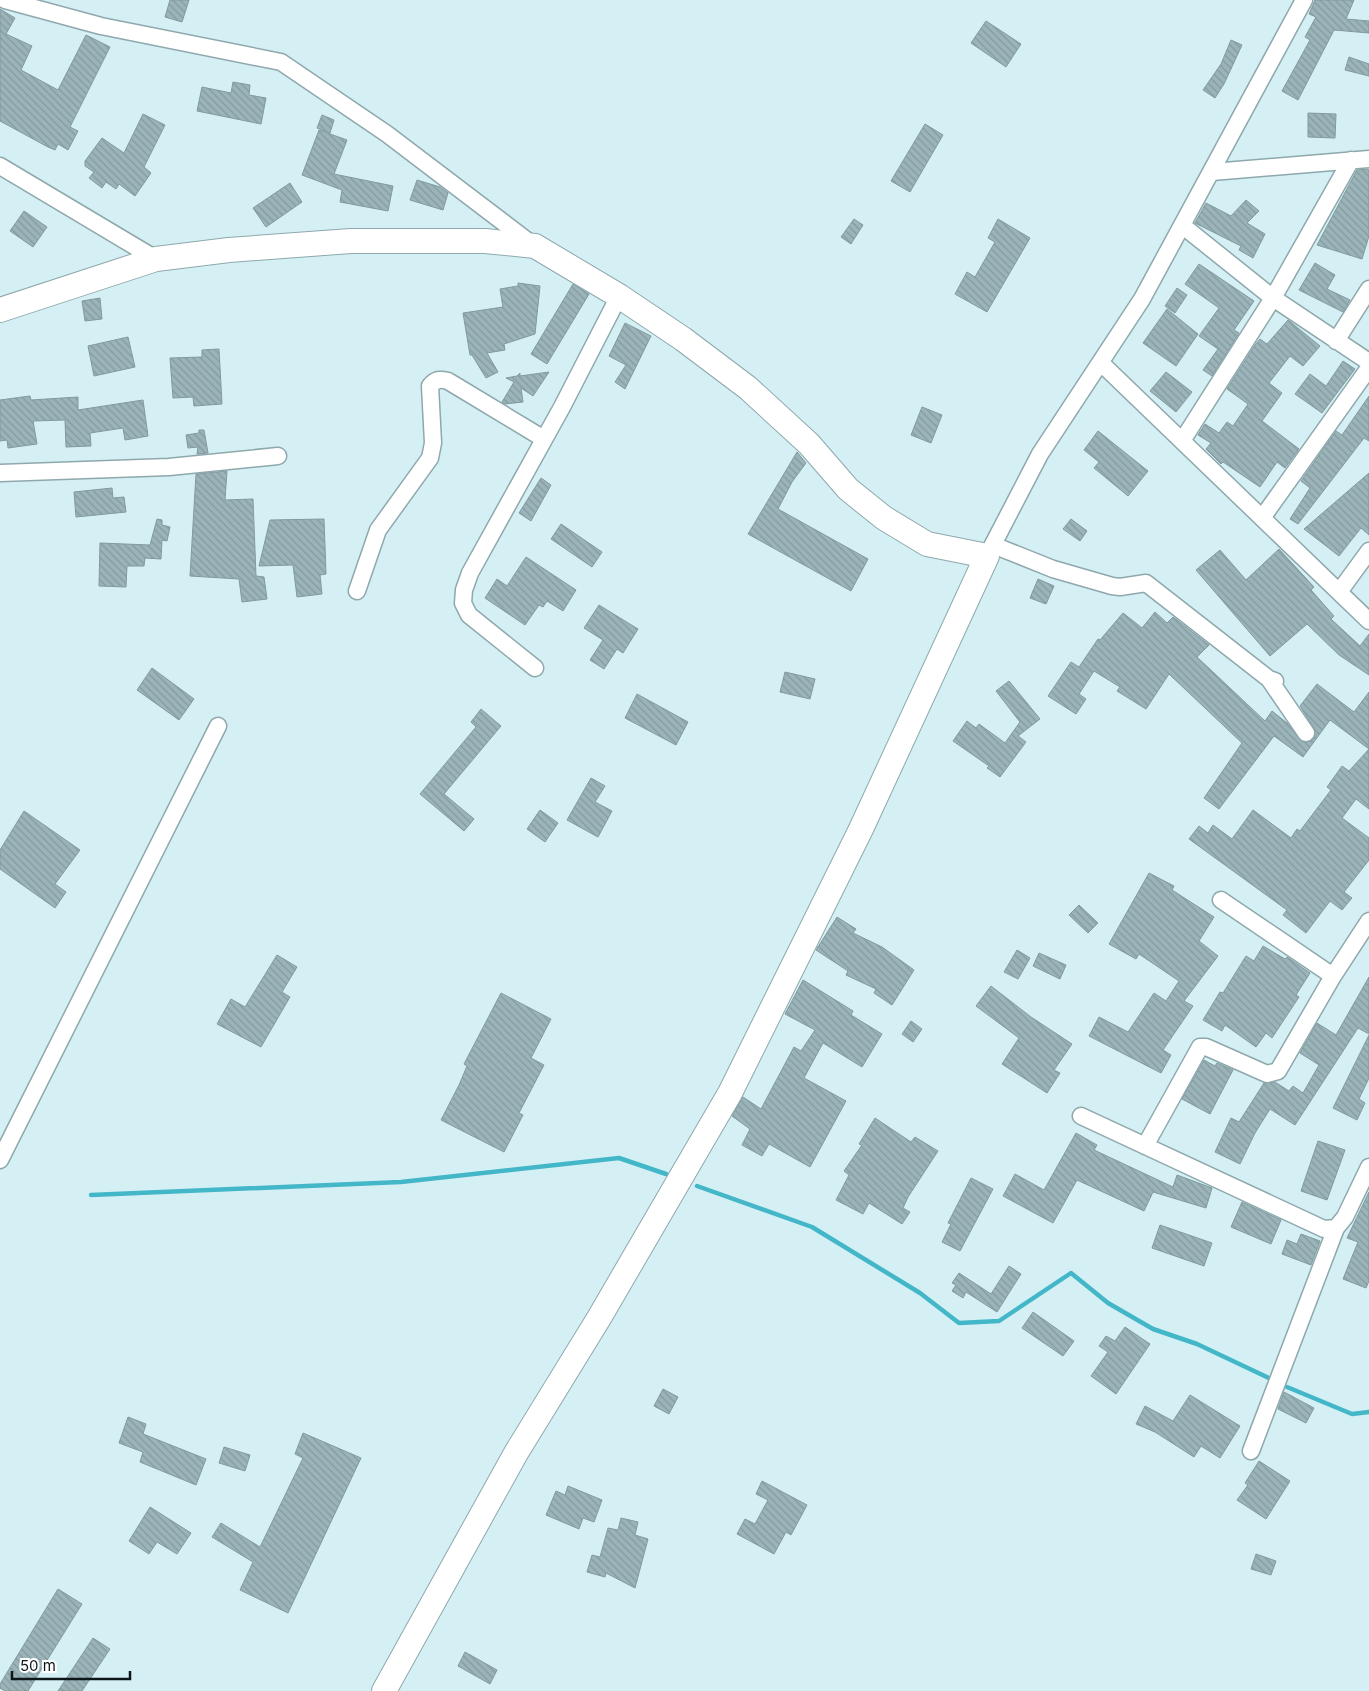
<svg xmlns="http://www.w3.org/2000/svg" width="1369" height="1691" viewBox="0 0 1369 1691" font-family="Inter,sans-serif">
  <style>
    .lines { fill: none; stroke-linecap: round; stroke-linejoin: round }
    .stream { stroke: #43b7c8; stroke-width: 4.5 }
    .building { fill: url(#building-back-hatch); stroke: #809a9e }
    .street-casing { stroke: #8ea8ac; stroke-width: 19 }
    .secondary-casing { stroke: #8ea8ac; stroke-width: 26 }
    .street { stroke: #fff; stroke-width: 16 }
    .secondary { stroke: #fff; stroke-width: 24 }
  </style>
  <defs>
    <pattern id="building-back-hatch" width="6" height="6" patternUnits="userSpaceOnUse" patternTransform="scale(1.25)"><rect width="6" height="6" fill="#9ab4b9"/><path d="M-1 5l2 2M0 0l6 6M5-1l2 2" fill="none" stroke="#849a9e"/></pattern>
  </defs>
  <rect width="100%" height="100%" fill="#d5f0f5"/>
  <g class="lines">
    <!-- stream -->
    <path class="stream" d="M697 1186 812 1227 920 1293 959 1323 999 1321 1071 1273 1108 1303 1153 1329 1197 1344 1271 1379
      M91 1195 401 1182 619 1158 666 1174
      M1287 1387 1352 1414 1369 1412"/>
  </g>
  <!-- building -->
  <path class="building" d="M170 0H189L182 22 165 17Z
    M1315 0H1354L1346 19 1369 21V33L1334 30 1298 100 1282 91 1310 40 1305 37 1316 17 1309 14Z
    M0 9 15 18 6 34 32 46 21 70 58 90 86 35 110 47 70 127 78 131 68 150 58 144 55 150 48 147 0 121Z
    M986 21 1021 44 1006 67 971 43Z
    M1231 40 1242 45 1224 84 1215 98 1203 90 1221 64Z
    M1349 57 1369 64V76L1345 70Z
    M233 82 250 85 249 95 266 98 261 124 197 111 202 87 231 93Z
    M1308 113 1336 114 1335 138 1308 137Z
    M143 114 165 125 144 167 151 173 135 196 119 184 116 189 106 182 102 188 89 178 94 172 85 166V161L102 138 124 153Z
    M322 115 334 120 330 133 317 128Z
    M925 124 943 135 910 192 891 181Z
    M319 130 347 140 334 174 393 186 388 211 340 202 342 190 302 175Z
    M1367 169 1369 170V236L1362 259 1317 245 1357 170Z
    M417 180 440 187 448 193 443 210 410 200Z
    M290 183 302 202 266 227 253 208Z
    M1246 200 1259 211 1247 223 1265 234 1253 258 1239 250 1241 246 1195 223 1206 203 1231 216Z
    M24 211 47 227 33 247 10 231Z
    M854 219 863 225 851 244 841 237Z
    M998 219 1030 238 987 312 955 294 967 272 975 277 995 242 988 238Z
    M1315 263 1335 275 1327 289 1350 300 1343 312 1299 290Z
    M1199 264 1254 301 1234 330 1239 333 1212 376 1203 370 1218 349 1199 336 1219 308 1185 284Z
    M518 283 540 286 535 334 504 344 505 350 487 353 498 372 486 378 472 355H470L463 313 503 307 500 289 518 286Z
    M573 284 589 294 547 364 531 354Z
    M1177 288 1187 295 1175 313 1165 306Z
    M100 298 102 319 85 321 82 301Z
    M1167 309 1198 334 1176 366 1143 343Z
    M1288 320 1320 346 1303 366 1290 356 1269 383 1282 393 1262 421 1299 449 1285 468 1277 462 1260 487 1223 462 1221 464 1206 449 1211 443 1198 435 1205 424 1219 433 1227 422 1233 426 1248 404 1227 389 1255 345 1260 339 1267 344Z
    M625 323 651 336 625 389 615 382 626 365 609 356Z
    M128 337 135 367 94 376 88 346Z
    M219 349 222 404 194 406 193 397 173 398 170 358 202 357V350Z
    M1343 361 1355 369 1322 413 1295 394 1310 374 1326 386Z
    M549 372 533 396 521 388 523 402 505 404 502 402 514 382 506 378 517 376 520 373V376Z
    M1166 372 1192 392 1176 412 1150 391Z
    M30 396 31 400 78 397V410L143 400 148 436 125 440 123 428 90 433 91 446 66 447 65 420 33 421 37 444 8 448 7 440 0 441V400Z
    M1369 396V441L1364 438 1298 524 1290 519 1310 488 1301 481 1336 431 1342 435Z
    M922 407 942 415 931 443 911 435Z
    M199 430H204L208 453 197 454 198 447 188 448 186 435 199 433Z
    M1098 431 1148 471 1128 496 1094 468 1099 462 1084 450Z
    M797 452 806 463 792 482 778 509 868 559 851 591 748 534Z
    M227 471 225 500 253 499 256 576 264 577 267 599 242 602 239 579 190 576 196 474Z
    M1369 473V535L1361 528 1339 556 1304 529Z
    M541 478 551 485 531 521 519 513Z
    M112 488 113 498 124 497 126 512 76 517 74 492Z
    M157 519 162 520V525L170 527 167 541 162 540 161 559 145 558 144 566H127L126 587 99 586 100 543 150 545Z
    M324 519 326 574 320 575 322 594 297 597 293 565 259 566 270 520Z
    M1071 519 1087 531 1080 541 1063 529Z
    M561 524 602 552 592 567 551 539Z
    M1279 549 1314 587 1311 590 1334 616 1331 619 1360 646 1369 634V675L1339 655 1307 624 1270 656 1196 570 1220 550 1246 580Z
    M526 557 576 590 563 611 547 601 543 607 539 605 525 625 485 598 497 579 507 586Z
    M1038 579 1054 586 1046 604 1030 598Z
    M599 605 638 629 623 653 617 649 604 669 590 660 603 640 584 628Z
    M1155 612 1167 623 1173 617 1209 645 1197 657 1265 721 1272 711 1287 723 1302 742 1311 741 1315 737 1314 728 1300 706 1317 684 1354 712 1369 692V809L1356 799 1342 818 1369 838V860L1344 892 1352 898 1342 910 1330 901 1306 933 1283 915 1287 910 1189 839 1199 826 1208 833 1213 825 1232 839 1253 810 1291 838 1297 829 1300 831 1331 790 1327 787 1342 766 1349 771 1369 749 1330 720 1303 757 1274 736 1219 809 1204 798 1242 743 1169 674 1146 709 1117 691 1120 687 1094 671 1079 694 1086 699 1076 714 1048 696 1071 662 1079 667 1098 639 1100 640 1123 613 1142 628Z
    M152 668 194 699 179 720 137 690Z
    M785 672 815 679 810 699 780 692Z
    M1009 681 1040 719 1018 736 1026 742 1000 777 987 768 989 766 953 741 967 721 976 728 979 724 1005 743 1020 722 996 691Z
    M637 694 688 722 676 745 625 718Z
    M481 709 501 726 444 794 474 819 464 831 420 794 476 727 471 722Z
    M591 778 605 786 595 802 612 811 598 837 567 820Z
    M540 810 558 823 545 842 527 829Z
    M24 811 80 850 55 884 66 892 55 908 0 869V850Z
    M1149 873 1174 886 1172 890 1214 917 1199 941 1218 956 1184 1001 1193 1006 1163 1050 1171 1055 1161 1073 1089 1036 1099 1017 1128 1032 1154 993 1166 1001 1179 981 1139 954 1136 959 1109 944Z
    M1079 905 1098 923 1088 933 1069 915Z
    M837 917 856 929 853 933 882 947 914 970 892 1005 874 993 876 989 846 975 848 971 816 950Z
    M1263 946 1285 959 1287 957 1310 973 1296 995 1299 997 1272 1038 1266 1033 1256 1047 1225 1025 1222 1031 1203 1020 1220 992 1223 993 1246 956 1254 961Z
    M1017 950 1030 958 1018 979 1004 972Z
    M1039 953 1066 965 1060 979 1033 966Z
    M277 955 297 967 282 992 290 997 261 1047 217 1024 231 999 245 1007Z
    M1369 977V1034L1358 1028 1295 1125 1270 1109 1255 1133 1240 1164 1215 1152 1231 1118 1239 1122 1264 1083 1275 1082 1289 1091 1293 1086 1303 1093 1319 1065 1300 1053 1317 1023 1336 1035Z
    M803 980 853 1011 851 1015 882 1034 862 1067 823 1043 804 1078 846 1101 810 1167 769 1144 762 1156 742 1145 750 1129 732 1116 743 1097 761 1109 794 1047 801 1051 815 1030 785 1014Z
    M991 986 1031 1017 1072 1044 1054 1070 1060 1073 1047 1093 1002 1064 1019 1038 976 1006Z
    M501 993 551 1019 531 1058 544 1065 519 1113 523 1115 504 1152 441 1120 459 1085 467 1066 464 1064Z
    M911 1021 922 1029 913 1042 902 1034Z
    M1369 1035V1078L1359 1099 1365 1103 1357 1120 1333 1108Z
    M1204 1060 1215 1066 1217 1063 1233 1070 1210 1114 1182 1099Z
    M875 1118 911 1142 915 1137 938 1151 908 1197 903 1208 910 1212 902 1224 869 1203 863 1214 836 1200 849 1175 844 1171 862 1145 859 1144Z
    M1076 1133 1097 1145 1094 1150 1173 1187 1177 1175 1212 1188 1206 1208 1153 1192 1144 1211 1077 1180 1053 1223 1003 1196 1015 1174 1044 1190Z
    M1318 1141 1345 1150 1327 1200 1301 1191Z
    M971 1178 993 1189 960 1251 942 1242 951 1224 948 1223Z
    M1369 1192V1281L1366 1288 1343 1279 1358 1242 1347 1238Z
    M1242 1202 1281 1220 1271 1244 1231 1227Z
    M1160 1225 1212 1243 1204 1266 1152 1248Z
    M1301 1234 1320 1241 1311 1265 1282 1254 1287 1240 1297 1244Z
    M1009 1266 1021 1274 997 1312 966 1292 963 1298 952 1291 956 1285 952 1283 959 1273 991 1294Z
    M1033 1312 1074 1341 1063 1356 1022 1328Z
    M1125 1327 1150 1344 1116 1394 1091 1376 1108 1352 1099 1346 1106 1336 1115 1341Z
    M663 1389 678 1397 669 1414 654 1406Z
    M1284 1392 1314 1408 1306 1423 1278 1409Z
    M1190 1395 1240 1426 1220 1458 1201 1446 1194 1457 1155 1432 1136 1424 1145 1406 1173 1421Z
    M128 1417 146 1424 143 1434 206 1459 196 1485 140 1462 143 1452 119 1443Z
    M303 1433 361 1458 288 1613 240 1590 253 1562 212 1537 221 1523 260 1547 303 1458 295 1454Z
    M224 1447 250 1455 245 1471 219 1463Z
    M1259 1461 1290 1481 1266 1519 1237 1500 1248 1485 1245 1483Z
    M762 1481 807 1505 791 1535 786 1532 774 1554 737 1534 745 1519 755 1524 768 1500 756 1494Z
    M568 1486 602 1500 594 1522 583 1518 579 1529 546 1515 556 1491 565 1495Z
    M150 1507 191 1533 177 1554 157 1542 149 1554 129 1541Z
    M621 1518 638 1522 635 1535 648 1539 635 1588 606 1573 605 1577 587 1572 592 1555 600 1557 608 1528 618 1530Z
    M1256 1554 1276 1561 1271 1575 1251 1569Z
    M58 1589 82 1604 28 1691H5L0 1688V1684Z
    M93 1638 110 1649 82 1691H58Z
    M465 1652 497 1670 490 1684 458 1666Z"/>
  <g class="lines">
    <!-- street casing -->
    <g class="street-casing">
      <path id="street" d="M5 0 101 26 281 62 387 134 533 245
        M0 166 156 259
        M1212 172 1369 159
        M1183 226 1273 298 1369 362
        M1336 341 1369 289
        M1101 363 1369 621
        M1182 441 1273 298 1351 160
        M0 473 169 467 278 456
        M1262 518 1369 368
        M993 545 1053 569 1112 586 1120 587 1146 583 1269 679 1275 681
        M987 556 1040 454 1142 299 1304 0
        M357 591 378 530 430 458 433 443 430 386C436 379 440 379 448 381L544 439
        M1339 592 1369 551
        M535 668 469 615 463 603 464 590 470 573 562 407 619 296
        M1269 679 1306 733
        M1221 900 1333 976
        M1081 1116 1324 1229 1336 1228 1345 1217 1369 1167
        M1145 1146 1200 1047H1206L1267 1074 1278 1071 1333 976 1369 921
        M0 1160 218 726
        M1251 1451 1336 1228"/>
    </g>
    <!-- secondary casing -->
    <g class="secondary-casing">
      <path id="secondary" d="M0 310 156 259 229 250 351 241H485L535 246 619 296 683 339 748 388 809 444 848 489 884 518 927 544 987 556 861 829 730 1093 599 1318 516 1453 384 1691"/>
    </g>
    <!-- street -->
    <use href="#street" class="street"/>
    <!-- secondary -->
    <use href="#secondary" class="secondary"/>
  </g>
  <!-- scale -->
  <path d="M12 1671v8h118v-8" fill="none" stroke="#0d1618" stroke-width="2.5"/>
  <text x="20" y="1671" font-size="15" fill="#0d1618" stroke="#ffffff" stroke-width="4" paint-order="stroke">50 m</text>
</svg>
